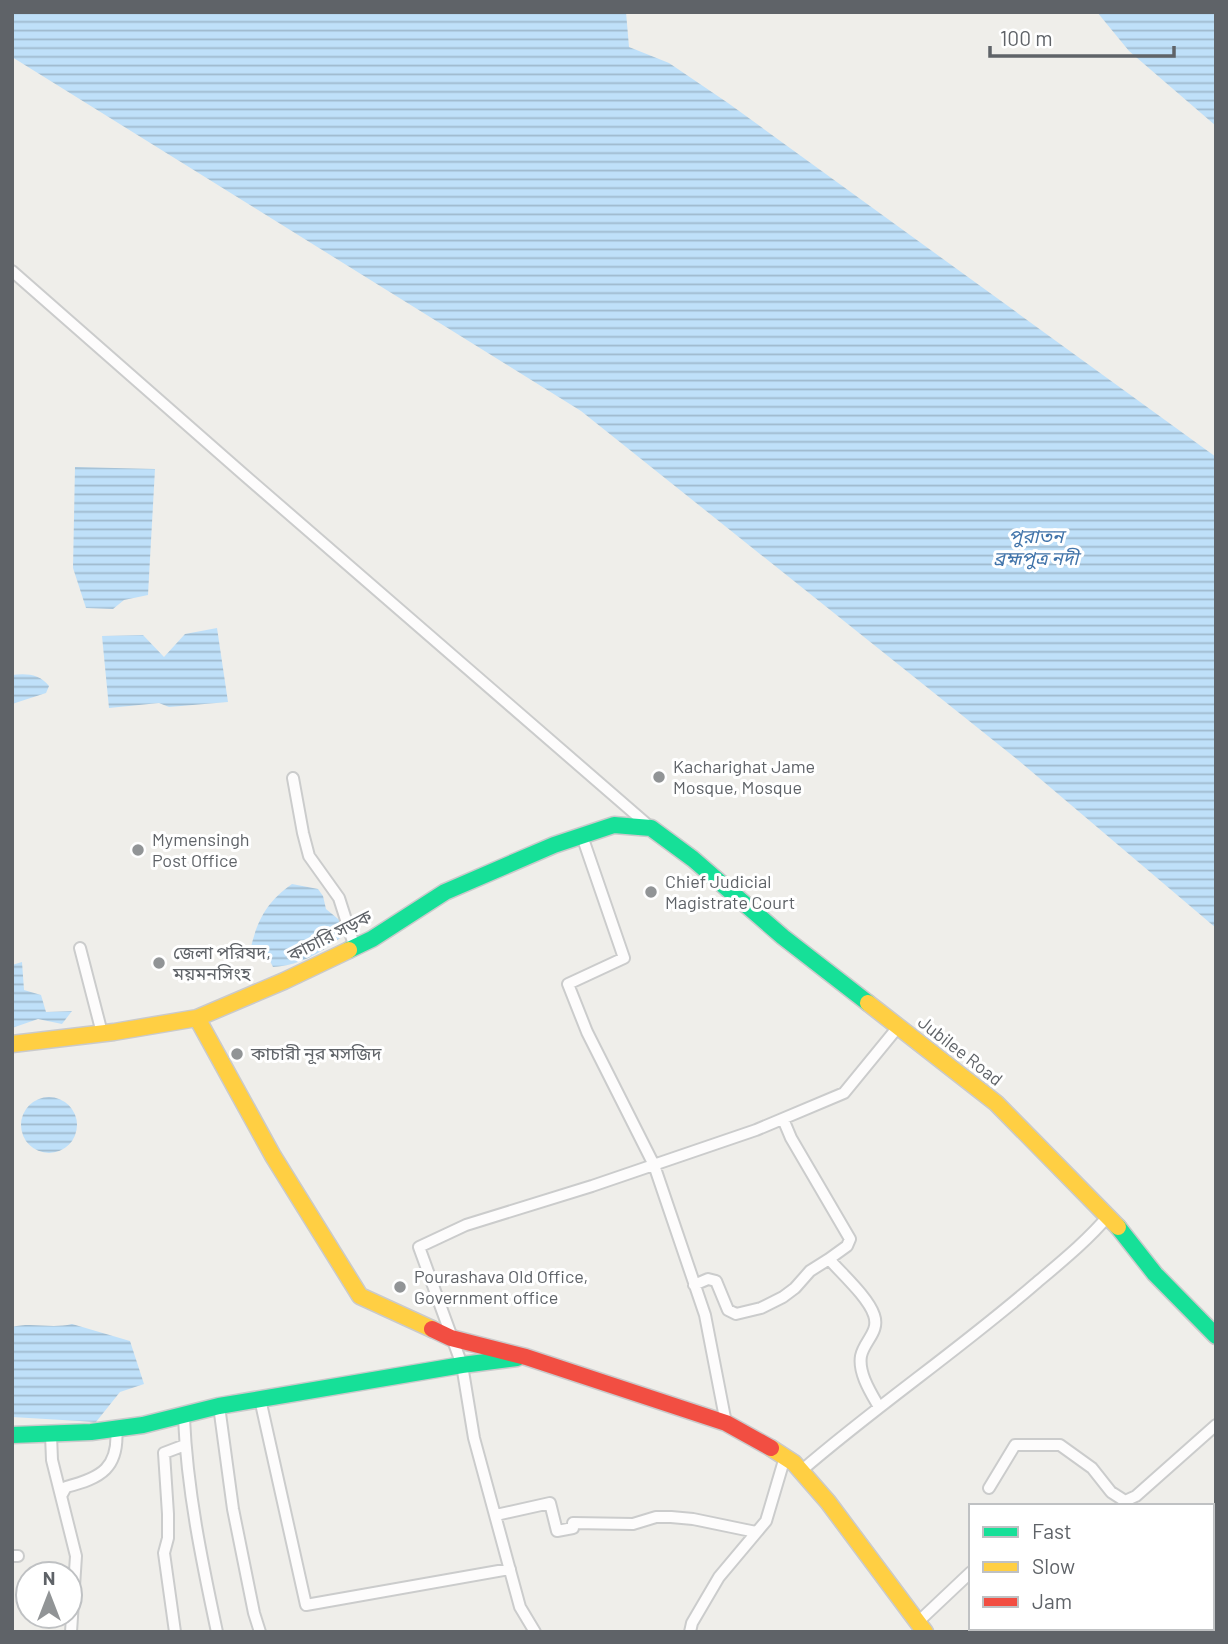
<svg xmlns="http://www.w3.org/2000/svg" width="1228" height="1644" viewBox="0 0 1228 1644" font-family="Barlow,'Noto Sans Bengali',sans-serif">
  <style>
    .water { fill: url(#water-rules) }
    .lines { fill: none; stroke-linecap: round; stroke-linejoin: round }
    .street-casing { stroke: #cbcccc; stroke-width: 14 }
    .fast-casing { stroke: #cacacb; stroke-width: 19 }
    .slow-casing { stroke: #cacacb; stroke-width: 19 }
    .jam-casing { stroke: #cacacb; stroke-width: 19 }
    .street { stroke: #fdfcfc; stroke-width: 10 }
    .fast { stroke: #16e098; stroke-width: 16 }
    .slow { stroke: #ffcf43; stroke-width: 16 }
    .jam { stroke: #f24e42; stroke-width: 16 }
    .poi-dot { fill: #919496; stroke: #fff; stroke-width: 2.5 }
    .labels { text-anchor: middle; stroke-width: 6; stroke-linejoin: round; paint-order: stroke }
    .poi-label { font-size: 18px; fill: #5f6368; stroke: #fff; text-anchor: start }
    .street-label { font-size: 18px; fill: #5f6368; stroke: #fff }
    .water-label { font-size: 19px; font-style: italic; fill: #4174aa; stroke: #fff }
  </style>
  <defs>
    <pattern id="water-rules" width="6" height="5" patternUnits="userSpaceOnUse" patternTransform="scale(1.75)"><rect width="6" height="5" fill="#bfe0f9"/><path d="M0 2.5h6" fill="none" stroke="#9eb9cd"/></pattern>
  </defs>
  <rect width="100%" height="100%" fill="#efeeea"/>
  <!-- water -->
  <path class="water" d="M12 12H626L629 47 669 63 728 103 1216 457V928L1018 760 581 411 12 57Z
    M1097 12H1216V126L1129 51Z
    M75 467 155 469 148 595 124 600 113 609 86 608 73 568Z
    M217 628 228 702 169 707 159 703 109 708 102 636 143 635 164 657 185 634Z
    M12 675C26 673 40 674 49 686L46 693 12 704Z
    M292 884 318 889 323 896 326 909 343 923 347 933C323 951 303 965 273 967L269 959 251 947C258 918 268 901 292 884Z
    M22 962 24 990 41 995 46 1012 72 1011 62 1024 38 1019 12 1028V965Z
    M21 1125a28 28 0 1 1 56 0a28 28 0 1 1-56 0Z
    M72 1324 130 1341 144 1384 120 1392 96 1422 12 1417V1327C32 1322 51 1329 72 1324Z"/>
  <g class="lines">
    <!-- street casing -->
    <g class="street-casing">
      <path id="street" d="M12 271 242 473 649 826
        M293 778 303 833 309 856 339 898 355 948
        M582 836 624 958 568 984 587 1032 654 1165 705 1315 726 1423
        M80 948 102 1033
        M783 1119 791 1138 850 1239 847 1246 829 1259
        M694 1285 708 1279 716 1281 728 1310 736 1314 761 1308 783 1297 795 1288 810 1271 829 1259C841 1273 868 1297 874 1315 880 1332 864 1341 861 1356 858 1373 871 1393 879 1407
        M260 1399 306 1605 510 1569
        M219 1406 233 1509 254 1613 260 1632
        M184 1418C187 1490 202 1562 217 1632
        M51 1435 52 1460 61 1496
        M801 1471C876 1406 959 1350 1035 1284 1061 1262 1087 1241 1109 1215
        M989 1488 1015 1445H1060L1092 1468 1111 1492 1125 1501 1136 1496 1216 1425
        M496 1515 550 1503 557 1531 573 1528V1523L633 1524 656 1517H671L693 1519 756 1532
        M12 1556H18
        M918 1622 971 1572
        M1054 1628 1057 1632
        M71 1632 76 1556 61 1496 66 1487C101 1478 120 1468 116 1427
        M175 1632 164 1553 168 1538V1514L164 1453 185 1445
        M535 1632 520 1607 474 1438 462 1365 419 1247 466 1225 592 1186 756 1130 844 1093 898 1027
        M690 1632 692 1623 719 1577 766 1521 785 1457"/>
    </g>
    <!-- fast casing -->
    <g class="fast-casing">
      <path id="fast" d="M349 950 372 939 445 892 554 845 614 825 651 828 693 859 783 937 868 1003
        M1118 1227 1155 1274 1216 1336
        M12 1435 91 1432 143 1425 219 1406 462 1365 517 1358"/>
    </g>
    <!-- slow casing -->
    <g class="slow-casing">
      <path id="slow" d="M868 1003 996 1103 1118 1227
        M197 1018 273 1156 360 1296 432 1329
        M12 1044 114 1032 197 1018 284 981 349 950
        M771 1448 794 1463 828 1502 925 1632"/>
    </g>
    <!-- jam casing -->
    <g class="jam-casing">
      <path id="jam" d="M432 1329 451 1338 526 1357 726 1423 771 1448"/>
    </g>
    <!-- street -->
    <use href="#street" class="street"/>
    <!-- fast -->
    <use href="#fast" class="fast"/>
    <!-- slow -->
    <use href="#slow" class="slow"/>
    <!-- jam -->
    <use href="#jam" class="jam"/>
  </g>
  <!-- markers -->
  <g class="poi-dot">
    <circle cx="659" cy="777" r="7"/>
    <circle cx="138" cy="850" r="7"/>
    <circle cx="651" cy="892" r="7"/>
    <circle cx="159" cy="963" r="7"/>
    <circle cx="237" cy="1054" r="7"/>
    <circle cx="400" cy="1287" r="7"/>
  </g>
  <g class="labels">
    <!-- poi labels -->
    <g class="poi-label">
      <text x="673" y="773">Kacharighat Jame<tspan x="673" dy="21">Mosque, Mosque</tspan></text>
      <text x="152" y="846">Mymensingh<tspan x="152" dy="21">Post Office</tspan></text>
      <text x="665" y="888">Chief Judicial<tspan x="665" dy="21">Magistrate Court</tspan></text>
      <text x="173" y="959">জেলা পরিষদ,<tspan x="173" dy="21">ময়মনসিংহ</tspan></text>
      <text x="251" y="1060">কাচারী নূর মসজিদ</text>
      <text x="414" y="1283">Pourashava Old Office,<tspan x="414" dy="21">Government office</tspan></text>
    </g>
    <!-- street labels -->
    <g class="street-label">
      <text transform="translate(330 936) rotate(-27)" y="6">কাচারি সড়ক</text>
      <text transform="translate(960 1051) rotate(38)" y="6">Jubilee Road</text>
    </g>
    <!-- water labels -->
    <g class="water-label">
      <text x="1036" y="543">পুরাতন<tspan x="1036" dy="22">ব্রহ্মপুত্র নদী</tspan></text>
    </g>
  </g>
  <!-- border -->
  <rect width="1228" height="1644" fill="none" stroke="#5f6368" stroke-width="28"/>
  <!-- legend -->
  <rect x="969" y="1504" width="245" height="126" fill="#ffffff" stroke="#bfc1c3" stroke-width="2"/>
  <rect x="983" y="1527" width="35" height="10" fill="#16e098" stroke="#bfc1c3" stroke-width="2"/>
  <text x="1032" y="1539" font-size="21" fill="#5f6368">Fast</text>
  <rect x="983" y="1562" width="35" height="10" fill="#ffcf43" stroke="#bfc1c3" stroke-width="2"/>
  <text x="1032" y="1574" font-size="21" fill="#5f6368">Slow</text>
  <rect x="983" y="1597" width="35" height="10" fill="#f24e42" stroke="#bfc1c3" stroke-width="2"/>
  <text x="1032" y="1609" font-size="21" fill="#5f6368">Jam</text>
  <!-- north arrow -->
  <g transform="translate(49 1595)"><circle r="33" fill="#ffffff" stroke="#bfc1c3" stroke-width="2"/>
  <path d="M0-5L12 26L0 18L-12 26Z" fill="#919496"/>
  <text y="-10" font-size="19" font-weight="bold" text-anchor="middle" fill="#5f6368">N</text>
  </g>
  <!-- scale -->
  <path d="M990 46v10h184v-10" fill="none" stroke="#5f6368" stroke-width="3.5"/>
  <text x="1000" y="46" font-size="21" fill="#5f6368" stroke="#ffffff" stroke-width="5" paint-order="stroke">100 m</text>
</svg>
